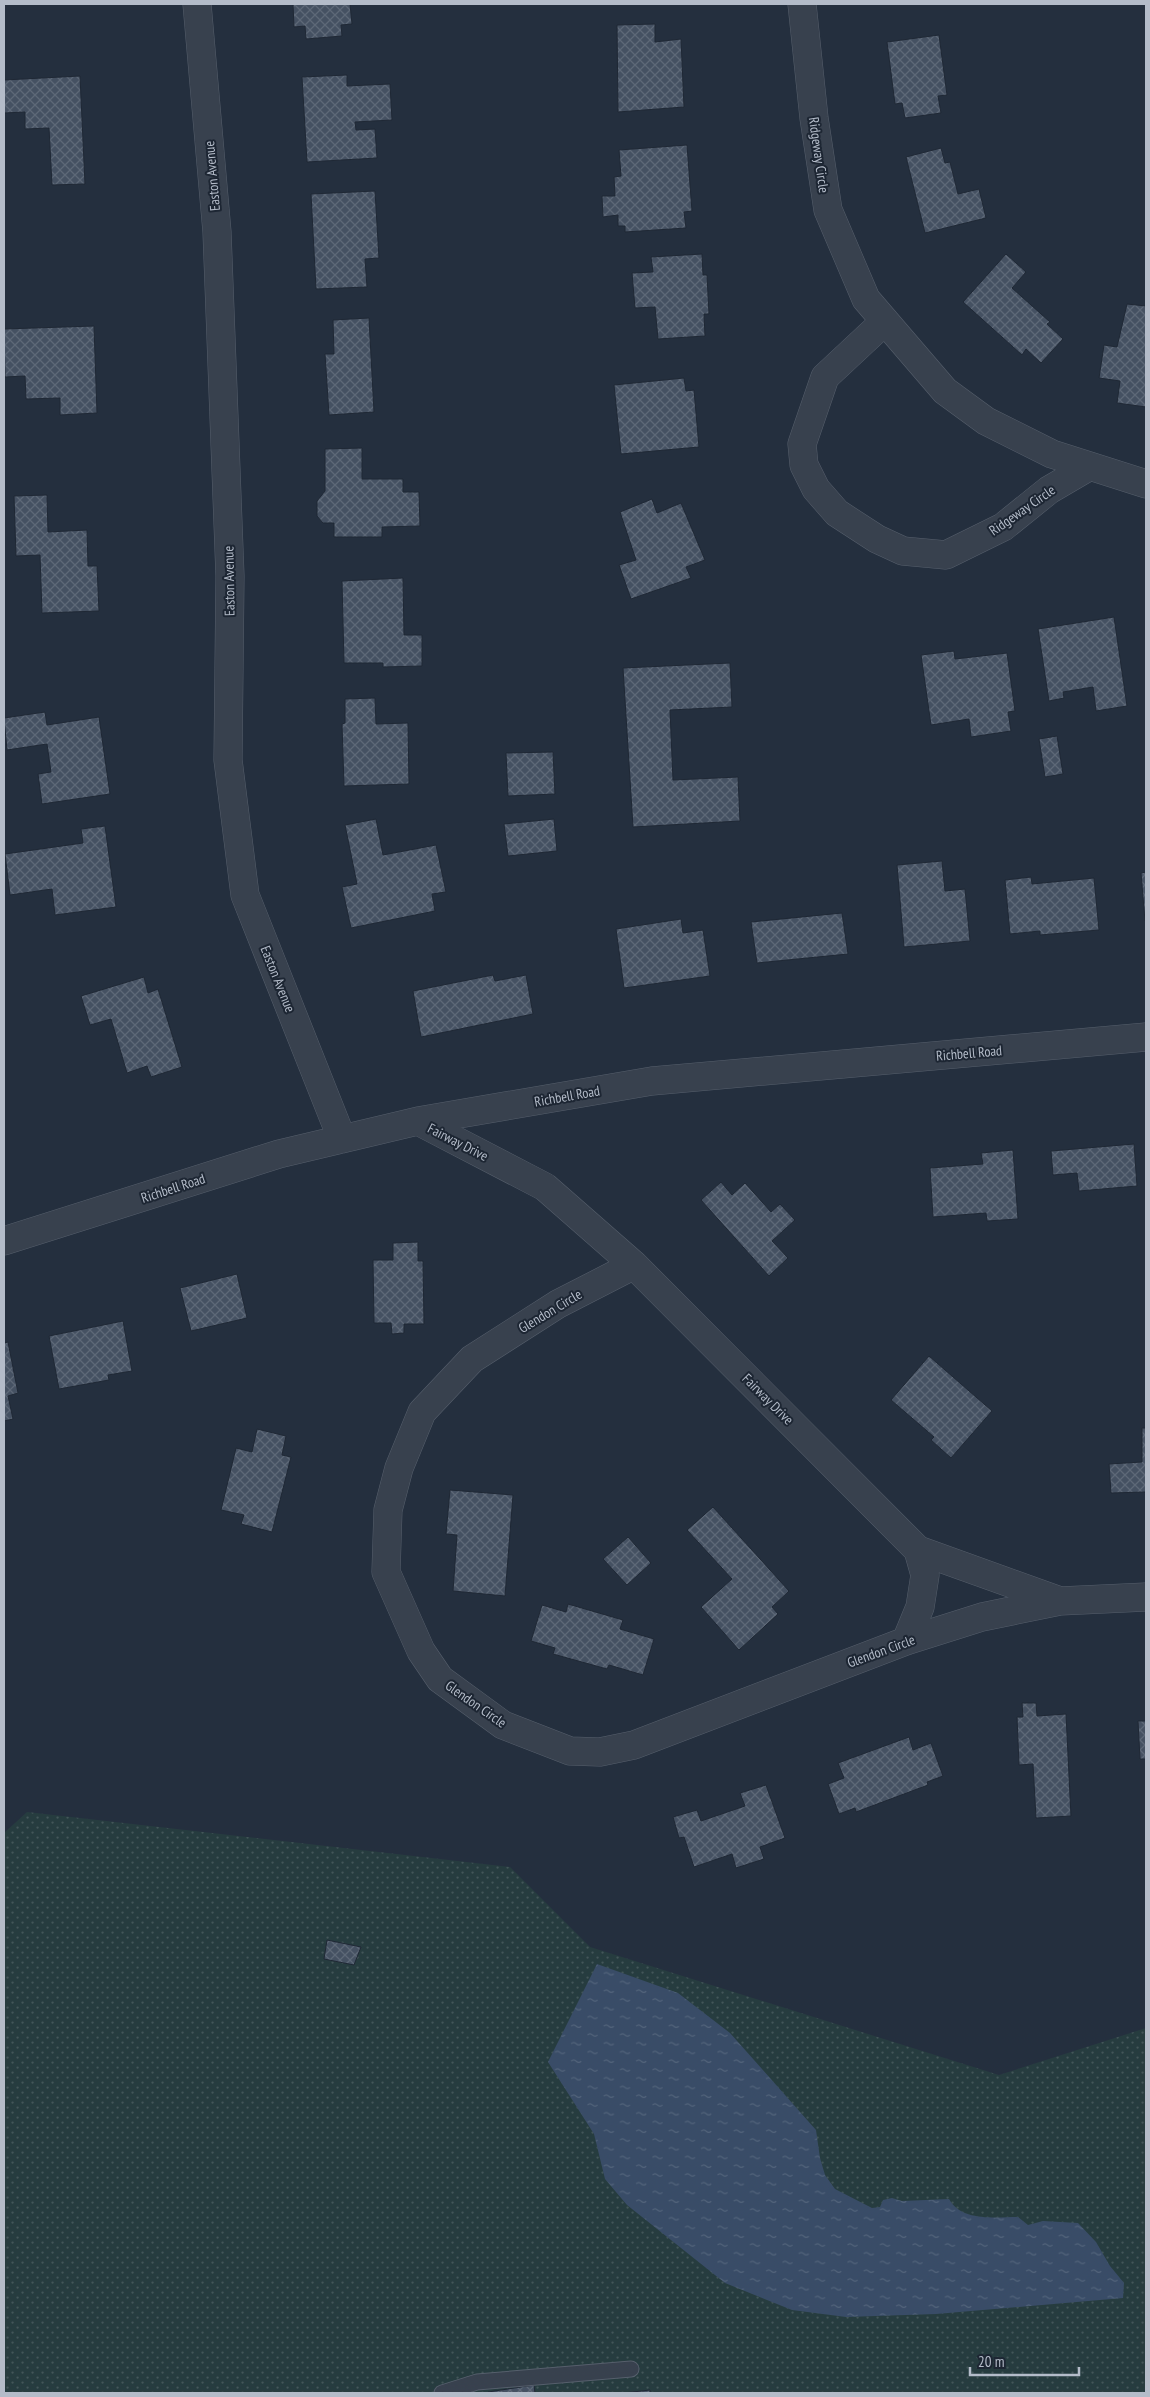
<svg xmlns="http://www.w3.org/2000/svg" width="1150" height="2397" viewBox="0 0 1150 2397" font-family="'PT Sans Narrow',sans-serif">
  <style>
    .grass { fill: url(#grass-dots) }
    .water { fill: url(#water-ripples) }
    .building { fill: url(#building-cross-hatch); stroke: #1f2835 }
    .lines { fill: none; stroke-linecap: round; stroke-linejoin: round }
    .lane-casing { stroke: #565f6c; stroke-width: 17 }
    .street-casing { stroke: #565f6c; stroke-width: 29 }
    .lane { stroke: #38414e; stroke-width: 15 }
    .street { stroke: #38414e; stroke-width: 28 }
    .labels { text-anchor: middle; stroke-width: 4; stroke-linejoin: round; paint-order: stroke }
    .street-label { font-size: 14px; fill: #b4bcc9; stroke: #1d2633 }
  </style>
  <defs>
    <pattern id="grass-dots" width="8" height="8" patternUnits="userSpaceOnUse" patternTransform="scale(1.25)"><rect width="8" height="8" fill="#263c3f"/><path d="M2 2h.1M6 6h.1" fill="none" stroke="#435659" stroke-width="1.8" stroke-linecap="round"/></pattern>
    <pattern id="water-ripples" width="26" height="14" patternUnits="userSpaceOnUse" patternTransform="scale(1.25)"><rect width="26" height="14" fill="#394c67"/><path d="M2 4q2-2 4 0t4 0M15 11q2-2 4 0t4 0" fill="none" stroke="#53647b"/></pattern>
    <pattern id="building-cross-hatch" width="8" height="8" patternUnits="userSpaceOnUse" patternTransform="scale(1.25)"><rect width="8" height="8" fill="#455162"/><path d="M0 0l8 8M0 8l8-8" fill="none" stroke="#5d6877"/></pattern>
  </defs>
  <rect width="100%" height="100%" fill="#242f3e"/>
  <!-- grass -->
  <path class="grass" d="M27 1812 510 1867 590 1947 999 2075 1146 2028V2393H4V1833Z"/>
  <!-- water -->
  <path class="water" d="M597 1964 678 1993 730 2033 816 2130 820 2158 825 2175 835 2189 872 2208 880 2207 883 2200 892 2198 902 2201 949 2199C962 2222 995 2217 1018 2217L1028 2225 1043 2221 1078 2223 1096 2242 1110 2266 1124 2283 1123 2298 936 2314 846 2317 792 2310 725 2283 627 2205 605 2179 594 2134 548 2062Z"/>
  <!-- building -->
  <path class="building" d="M293 4H350L352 24 341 25 342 36 306 39 305 26 294 27Z
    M655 24V42L681 39 684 107 618 112 617 25Z
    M939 35 947 95 938 96 941 113 905 118 902 103 895 104 887 42Z
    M347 75V86L390 84 392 120 355 122 356 130 375 129 377 158 307 162 302 77Z
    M80 76 85 184 52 185 49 128 25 129V112L4 113V80Z
    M687 145 692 211 684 212 686 228 625 232V226H618V215L603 217 602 196H615L614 177 621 176 619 150Z
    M941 148 945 163 950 162 958 194 979 189 986 218 925 233 906 157Z
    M375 191 379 258 365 259 367 287 316 289 311 194Z
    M702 254 703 275H707L709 314H704L705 336 658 339 655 307 635 308 632 273 653 272 651 257Z
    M1006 254 1026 272 1012 288 1050 322 1047 324 1063 339 1041 363 1026 349 1022 355 963 302Z
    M1127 304 1146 306V407L1117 403 1120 381 1099 378 1104 345 1117 347Z
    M369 318 374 412 329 415 325 354H334L333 320Z
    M94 326 97 413 60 415V398L26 399 25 376 5 377 4 329Z
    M684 378 686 391 694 390 699 447 621 454 614 385Z
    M362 448V479H403V492H419L420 526 382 527V537H334V523H323L317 516V501L325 491V449Z
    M47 495 48 532 87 530 88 566H97L99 611 42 613 40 555 16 556 14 496Z
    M652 499 657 513 681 503 705 560 686 567 691 578 631 599 619 565 636 560 620 512Z
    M403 578 404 635H422V666L383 667V663H344L342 581Z
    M1114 617 1127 706 1096 711 1093 687 1063 692 1064 698 1049 701 1038 629Z
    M954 651 955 659 1007 653 1015 711 1008 712 1011 731 971 737 969 719 931 725 921 655Z
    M730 663 732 707 670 710 673 780 738 777 740 821 633 827 623 668Z
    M375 698 376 724 408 723 409 784 344 786 342 724 345 723V699Z
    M45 712 47 725 99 717 110 794 42 804 38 774 51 772 47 744 7 750 4 718Z
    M1057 736 1063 774 1045 777 1039 739Z
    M553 752 555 794 508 796 506 753Z
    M376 819 383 855 436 845 446 892 432 894 435 911 351 928 342 887 357 884 345 825Z
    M554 819 557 851 508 856 504 824Z
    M105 826 116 907 55 915 52 889 10 895 5 854 83 843 81 829Z
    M942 861 945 891 965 889 970 941 904 947 897 865Z
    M1146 872V921H1145L1141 873Z
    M1031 877 1032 884 1094 878 1099 930 1040 935V931L1010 934 1005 880Z
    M842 913 848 954 757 963 751 922Z
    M681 919 683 933 703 930 710 976 624 988 616 929Z
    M493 975 495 981 526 975 533 1014 421 1037 413 991Z
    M144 977 148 993 158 989 182 1067 151 1077 147 1066 127 1073 111 1019 90 1025 81 996Z
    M1134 1144 1137 1186 1079 1191 1077 1173 1053 1175 1051 1151Z
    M1013 1150 1018 1219 987 1221 986 1213 933 1217 930 1168 983 1164 981 1153Z
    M721 1182 732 1195 745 1183 771 1212 780 1204 795 1220 772 1241 788 1258 769 1276 701 1200Z
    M418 1242V1261H423L424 1324H404V1333L392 1334 391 1323H374L373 1260H393V1243Z
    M237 1274 247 1318 191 1331 180 1288Z
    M123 1321 132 1371 108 1375 109 1380 59 1389 49 1336Z
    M8 1342 18 1393 8 1396 13 1419 4 1421V1343Z
    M929 1356 992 1411 951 1458 931 1440 934 1437 891 1400Z
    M1142 1428H1146V1495L1145 1492 1111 1493 1109 1464 1142 1462Z
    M257 1429 286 1436 282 1455 291 1457 272 1532 241 1524 244 1515 221 1510 236 1448 252 1452Z
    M450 1490 513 1495 505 1596 453 1591 457 1535 446 1534Z
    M713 1507 789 1591 772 1607 778 1614 739 1650 701 1607 732 1579 687 1530Z
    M628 1537 651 1563 627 1585 603 1559Z
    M568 1604 623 1620 620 1629 654 1639 643 1675 609 1665 607 1669 553 1654 555 1648 531 1641 542 1605 566 1612Z
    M1022 1703H1036L1037 1716 1066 1714 1071 1816 1036 1818 1033 1764 1019 1765 1017 1717H1023Z
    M1138 1721H1146V1759H1140Z
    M909 1737 913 1750 931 1743 943 1776 927 1782 928 1785 856 1812 855 1808 839 1814 828 1784 844 1778 838 1763Z
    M766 1785 785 1838 760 1847 764 1859 736 1868 732 1854 694 1867 684 1837 679 1838 673 1817 697 1810 701 1821 745 1806 740 1793Z
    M327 1940 361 1947 354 1965 324 1959Z
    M534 2385 535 2393H488V2392Z
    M650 2390V2393H624Z"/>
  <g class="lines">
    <!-- lane casing -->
    <g class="lane-casing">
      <path id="lane" d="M442 2393 477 2382 631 2369"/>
    </g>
    <!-- street casing -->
    <g class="street-casing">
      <path id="street" d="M197 4 217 232 230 576 228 760 245 895 342 1139
        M802 4 814 118 828 210 866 299 945 391 986 421 1052 454 1146 484
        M885 321 825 377 802 444 804 465 816 489 837 513 877 539 903 551 946 555 1003 527 1049 490 1090 466
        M418 1121 545 1187 634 1265 918 1550 1060 1601 1146 1597
        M4 1241 279 1154 418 1121 652 1081 1146 1037
        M634 1265 558 1304 472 1359 422 1412 399 1468 388 1510 386 1572 421 1651 440 1679 503 1725 570 1751 600 1752 634 1745 906 1641 982 1617 1060 1601
        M906 1641 920 1607 925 1575 918 1550"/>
    </g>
    <!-- lane -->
    <use href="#lane" class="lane"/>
    <!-- street -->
    <use href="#street" class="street"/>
  </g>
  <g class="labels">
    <!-- street labels -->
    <g class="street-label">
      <text transform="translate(819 155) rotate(82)" y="5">Ridgeway Circle</text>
      <text transform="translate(212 176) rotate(-95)" y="5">Easton Avenue</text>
      <text transform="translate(1022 510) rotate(-35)" y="5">Ridgeway Circle</text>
      <text transform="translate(229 581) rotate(-91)" y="5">Easton Avenue</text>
      <text transform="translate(278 979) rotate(68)" y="5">Easton Avenue</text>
      <text transform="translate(969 1053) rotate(-5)" y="5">Richbell Road</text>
      <text transform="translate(567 1096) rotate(-10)" y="5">Richbell Road</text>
      <text transform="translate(458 1142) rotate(27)" y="5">Fairway Drive</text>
      <text transform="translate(173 1188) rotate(-18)" y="5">Richbell Road</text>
      <text transform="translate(550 1311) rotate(-31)" y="5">Glendon Circle</text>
      <text transform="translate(768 1399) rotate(45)" y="5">Fairway Drive</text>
      <text transform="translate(881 1651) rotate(-20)" y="5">Glendon Circle</text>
      <text transform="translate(476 1704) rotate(35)" y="5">Glendon Circle</text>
    </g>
  </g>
  <!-- border -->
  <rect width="1150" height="2397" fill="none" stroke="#b4bcc9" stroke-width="10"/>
  <!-- scale -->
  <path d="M970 2367v8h109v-8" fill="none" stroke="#b4bcc9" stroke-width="2.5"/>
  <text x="978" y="2367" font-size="15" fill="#b4bcc9" stroke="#1d2633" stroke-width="4" paint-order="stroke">20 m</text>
</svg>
